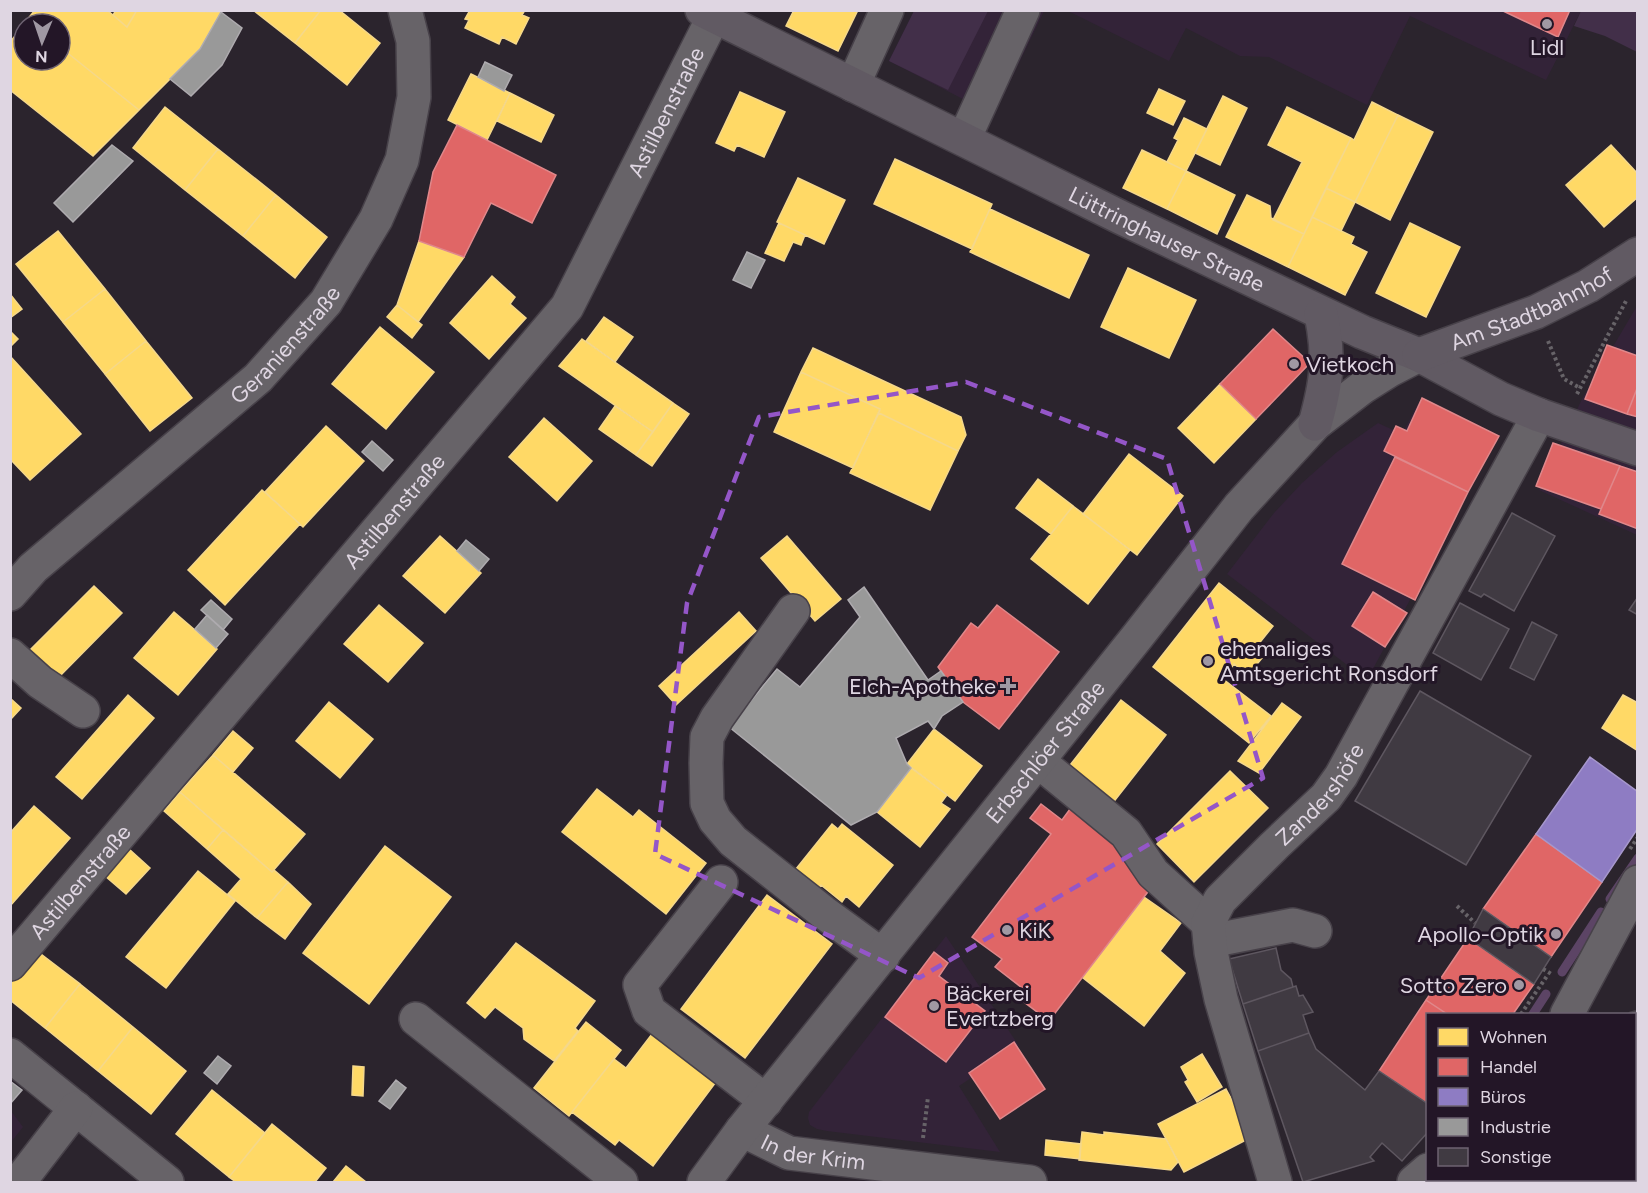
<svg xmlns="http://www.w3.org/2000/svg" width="1648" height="1193" viewBox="0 0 1648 1193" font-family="Figtree,sans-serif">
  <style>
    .built { fill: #332338 }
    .grass { fill: #422f49 }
    .homes { fill: #ffd966; stroke: #f5d88b; stroke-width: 1.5 }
    .shops { fill: #e06666; stroke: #e0888b; stroke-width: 1.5 }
    .offices { fill: #8e7cc3; stroke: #a697cc; stroke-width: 1.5 }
    .industry { fill: #999; stroke: #aeabaf; stroke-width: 1.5 }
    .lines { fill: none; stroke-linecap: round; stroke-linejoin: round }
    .stream { stroke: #5c4465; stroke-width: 9 }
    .building { fill: #403a42; stroke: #5e5760; stroke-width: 1.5 }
    .minor-casing { stroke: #474149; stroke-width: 36 }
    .major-casing { stroke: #474149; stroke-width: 36 }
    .path { stroke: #676368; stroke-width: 4; stroke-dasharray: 3 3; stroke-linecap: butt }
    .minor { stroke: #676368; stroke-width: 33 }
    .major { stroke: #615a63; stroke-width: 33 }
    .marked { fill: none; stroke: #9456c8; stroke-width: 4.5; stroke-dasharray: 12 8; stroke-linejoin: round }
    .poi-dot { fill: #a098a3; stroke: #231627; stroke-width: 2 }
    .labels { text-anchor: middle; stroke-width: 6; stroke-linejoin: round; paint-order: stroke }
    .poi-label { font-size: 22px; fill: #dfd6e2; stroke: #231627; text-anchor: start }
    .street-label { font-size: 22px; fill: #dfd6e2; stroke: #231627 }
  </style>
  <rect width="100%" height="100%" fill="#2b242d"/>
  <!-- built -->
  <path class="built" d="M914 11H1044L994 115 889 61Z
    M1068 11H1581L1546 80 1410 16 1367 105 1269 57 1240 56 1186 28 1169 61Z
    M1637 306V535L1539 490 1582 399Z
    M1418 404 1494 441 1479 471 1367 680 1227 574 1274 513 1302 483 1337 452 1378 423 1402 434Z
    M946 936 1019 1046 959 1086 1000 1152 827 1131 817 1129 810 1125 808 1118 809 1112Z
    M11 1111 23 1127 11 1142Z
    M1635 1131 1637 1133V1182H1568L1569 1180H1634Z"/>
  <!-- grass -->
  <path class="grass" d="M914 11H988L948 90 889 61Z
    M1581 11H1637V52L1605 36 1574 26Z"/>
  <!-- homes -->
  <path class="homes" d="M35 10H107L127 27 137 10 221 12 200 49 139 110 60 47V24H32L27 20Z
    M116 10H137L127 27 113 15Z
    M253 10H321L295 43Z
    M321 10H339L380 43 347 85 295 43Z
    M470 10H525L522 15 529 18 516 44 502 37 499 44 465 28 469 20 465 19Z
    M794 10H858L838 51 786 26Z
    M24 25V60H60V47L139 110 93 156 10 90V42Z
    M471 74 510 93 487 140 448 120Z
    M1159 89 1185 101 1173 125 1147 113Z
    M740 92 785 112 764 157 737 145 734 151 716 143Z
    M510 93 554 115 541 142 497 121Z
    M1223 96 1247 108 1220 165 1195 153Z
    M1372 102 1398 115 1355 202 1326 188 1351 138 1354 140Z
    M165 107 218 149 185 190 133 148Z
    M1287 107 1351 138 1304 234 1273 220 1302 162 1268 145Z
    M1398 115 1433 132 1390 220 1355 202Z
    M1184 118 1207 129 1186 171 1167 162 1178 140 1174 138Z
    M1611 145 1638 174V197L1604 227 1566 185Z
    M218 149 276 195 243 236 185 190Z
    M1142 150 1186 171 1167 209 1123 188Z
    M895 159 992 204 972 249 874 204Z
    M1186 171 1235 195 1217 234 1167 209Z
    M798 178 845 200 824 244 777 222Z
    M1326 188 1355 202 1341 231 1312 217Z
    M276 195 327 237 295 278 243 236Z
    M1247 195 1270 206 1271 218 1304 234 1288 267 1226 237Z
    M990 209 1089 255 1069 298 970 252Z
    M1312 217 1354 237 1351 244 1367 252 1345 295 1288 267Z
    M779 223 805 235 801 245 793 242 784 261 765 253Z
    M1410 223 1460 247 1426 317 1376 293Z
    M58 231 105 289 63 322 16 264Z
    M419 241 464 257 418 322 397 305Z
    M1128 268 1196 300 1169 358 1101 327Z
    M492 276 515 297 510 304 526 318 489 359 450 323Z
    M105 289 146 341 105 374 63 322Z
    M10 294 22 309 10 318Z
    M397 305 422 325 412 338 387 317Z
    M604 317 633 337 615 362 586 341Z
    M380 327 434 372 386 429 332 384Z
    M10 331 18 339 10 347Z
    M582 339 673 403 653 432 559 366Z
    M146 341 192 398 150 431 105 374Z
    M813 348 961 417 966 435 958 451 879 413 880 409 801 372Z
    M10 356 81 434 30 480 10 459Z
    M801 372 880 409 853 468 774 432Z
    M1220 384 1256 419 1214 463 1178 428Z
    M673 403 689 414 652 466 636 455Z
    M615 406 653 432 636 455 599 429Z
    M879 413 958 451 930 510 850 473Z
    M544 418 592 461 557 501 509 457Z
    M326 426 364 461 303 527 265 492Z
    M1129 454 1183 496 1137 555 1083 514Z
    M1038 479 1073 506 1051 534 1016 508Z
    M262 490 300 524 225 605 188 570Z
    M1073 506 1130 550 1088 604 1031 559Z
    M440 536 481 573 445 613 403 576Z
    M787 536 841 599 815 621 761 558Z
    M1219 583 1273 626 1253 651 1262 658 1248 675 1234 664 1223 679 1271 716 1249 743 1153 667Z
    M94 586 122 613 57 679 29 651Z
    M379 605 423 643 388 682 344 644Z
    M174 612 217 649 178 695 134 658Z
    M739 612 756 631 676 705 659 686Z
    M128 695 154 718 82 799 56 777Z
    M1623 695 1638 703V751L1602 728Z
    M10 698 21 708 10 720Z
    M1121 700 1166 735 1112 804 1067 769Z
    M329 702 373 739 340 778 296 741Z
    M1282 703 1301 717 1259 773 1238 761Z
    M934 729 982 766 955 801 907 764Z
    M233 731 253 748 233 772 213 755Z
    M213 755 305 834 272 872 180 792Z
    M911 768 947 795 941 803 950 809 920 847 877 812Z
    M1230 771 1268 808 1194 882 1157 844Z
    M597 789 633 817 639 810 706 863 666 914 562 832Z
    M180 792 223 830 207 849 164 811Z
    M34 806 70 838 10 906V833Z
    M832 824 838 829 842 824 893 865 859 907 846 896 842 902 821 885 815 893 792 874Z
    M223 830 272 872 274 870 288 882 257 918 228 894 241 879 207 849Z
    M385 846 451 897 369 1004 303 953Z
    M129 849 150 868 126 894 105 876Z
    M198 871 235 901 166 988 126 957Z
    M288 882 311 904 285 939 257 918Z
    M767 895 832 944 745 1058 681 1009Z
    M1144 897 1181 923 1160 951 1185 973 1144 1026 1082 977Z
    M516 943 595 1001 575 1028 578 1031 554 1061 524 1039 523 1028 495 1007 485 1018 467 1003Z
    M37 951 80 984 45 1028 10 1000V983Z
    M80 984 133 1027 98 1071 45 1028Z
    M586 1022 621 1050 569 1116 534 1088Z
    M133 1027 186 1071 151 1114 98 1071Z
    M652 1034 716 1082 653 1166 619 1140 615 1145 572 1112 614 1059 626 1068Z
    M1202 1054 1222 1087 1197 1102 1185 1082 1188 1080 1181 1067Z
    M353 1066 364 1067 363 1096 352 1095Z
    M1226 1089 1252 1137 1184 1172 1158 1124Z
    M212 1090 265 1133 229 1177 176 1134Z
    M272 1124 326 1168 315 1182H236L229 1177Z
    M1082 1132 1104 1135V1132L1166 1139 1178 1162 1171 1170 1079 1160Z
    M1046 1140 1081 1144 1080 1159 1045 1155Z
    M346 1166 366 1182H333Z"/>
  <!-- shops -->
  <path class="shops" d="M1501 10H1570L1558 37Z
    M457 125 556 175 532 223 491 203 464 257 419 241 433 172Z
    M1273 329 1310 363 1256 419 1220 384Z
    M1607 345 1638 356V386L1627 414 1585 399Z
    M1638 386V417L1627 414Z
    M1422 398 1499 436 1468 492 1384 451 1396 426 1407 431Z
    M1553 443 1620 466 1601 509 1536 486Z
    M1395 457 1468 492 1415 600 1342 564Z
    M1620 466 1638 472V529L1599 514Z
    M1373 592 1407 613 1385 647 1352 626Z
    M997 605 1059 652 999 729 963 702 938 667 971 623 978 628Z
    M1076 801 1157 880 1049 1021 1020 999 1026 991 995 967 1002 959 972 937 1051 834 1030 818 1041 804 1062 820Z
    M1536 834 1602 882 1551 957 1483 909Z
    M1468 938 1534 984 1513 1014H1447L1426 1000Z
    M934 952 948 963 939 976 985 1011 946 1062 885 1017Z
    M1426 1000 1447 1014H1428V1104L1379 1071Z
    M1014 1042 1045 1089 1000 1119 969 1073Z"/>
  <!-- offices -->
  <path class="offices" d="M1590 757 1638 792V828L1602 882 1536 834Z"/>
  <!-- industry -->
  <path class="industry" d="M221 12 242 28 222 65 191 96 170 79 200 49Z
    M485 62 512 75 504 91 478 77Z
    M112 145 133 161 73 222 54 203Z
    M747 252 765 260 751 288 733 280Z
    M372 441 393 460 383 471 362 452Z
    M466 540 489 559 479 571 457 551Z
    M864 587 928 680 941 671 963 702 942 716 934 729 928 721 896 738 907 764 911 768 877 812 851 825 729 727 777 669 800 687 860 617 848 600Z
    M211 600 232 619 223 630 201 610Z
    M207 615 228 634 216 648 195 629Z
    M218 1056 231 1066 217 1084 204 1073Z
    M396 1080 406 1088 390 1109 379 1101Z
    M10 1081 22 1090 10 1104Z"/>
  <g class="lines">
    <!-- stream -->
    <path class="stream" d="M1610 899 1638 858
      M1562 972 1601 912
      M1533 1014 1546 994
      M1543 1180V1182"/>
  </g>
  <!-- building -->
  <path class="building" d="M1512 513 1555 536 1514 611 1484 594 1481 597 1469 591Z
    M1638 597V615L1629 610Z
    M1460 603 1509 629 1481 680 1433 653Z
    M1532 622 1557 635 1534 680 1510 668Z
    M1420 691 1531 756 1466 865 1355 801Z
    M1483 909 1551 957 1534 984 1468 938Z
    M1276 948 1281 970 1291 979 1293 987 1243 1004 1229 959Z
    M1296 986 1299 996 1303 995 1313 1012 1303 1015 1309 1033 1258 1051 1243 1004Z
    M1309 1033 1316 1049 1365 1090 1379 1071 1428 1104V1132L1402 1161 1382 1143 1370 1157 1374 1161 1303 1182 1258 1051Z"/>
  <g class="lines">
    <!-- minor casing -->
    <g class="minor-casing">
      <g id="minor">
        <path d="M853 85 887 10"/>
        <path d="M964 139 1023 10"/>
        <path id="s1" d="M10 594 33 568 258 378 326 302 376 219 402 160 414 97 413 41 405 10"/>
        <path d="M793 611 717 718 707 737 706 763 707 803 715 820 733 841 823 912 883 956"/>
        <path d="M10 655 40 682 83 711"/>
        <path d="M1038 761 1126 833 1153 873 1208 923"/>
        <path d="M721 882 640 985 649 1011 766 1101"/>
        <path d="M1210 941 1293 925 1315 931"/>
        <path id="s2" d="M10 964 567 307 714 16"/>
        <path d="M1567 1014 1638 882"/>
        <path d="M416 1019 621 1182"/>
        <path d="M1634 1034 1638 1028"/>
        <path d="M10 1055 167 1182"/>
        <path id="s3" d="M742 1130 789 1153 1030 1182"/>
        <path d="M19 1182 76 1108"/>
        <path id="s4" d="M704 1182 742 1130 1137 637 1239 507 1315 424 1363 387 1390 370 1419 355"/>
        <path id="s5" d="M1275 1182 1221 999 1211 952 1208 923 1220 900 1274 846 1326 797 1341 776 1539 415"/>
        <path d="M1414 1182 1428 1170"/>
      </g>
    </g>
    <!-- major casing -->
    <g class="major-casing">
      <g id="major">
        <path id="s6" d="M702 10 1122 218 1362 332 1419 355 1501 399 1539 415 1638 449"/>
        <path id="s7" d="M1419 355 1536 312 1588 286 1638 254"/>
        <path d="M1315 424C1327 381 1330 358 1321 314"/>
      </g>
    </g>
    <!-- path -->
    <path class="path" d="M1548 341 1564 379 1580 388
      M1577 394 1626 301
      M1630 849 1638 837
      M1457 906 1475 923
      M1543 969 1553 975
      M1521 1014 1547 976
      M923 1138 928 1097
      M1513 1180V1182
      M1562 1180 1570 1182
      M1614 1180V1182
      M1465 1182 1471 1180"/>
    <!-- minor -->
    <use href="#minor" class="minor"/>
    <!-- major -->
    <use href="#major" class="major"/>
  </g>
  <!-- marked area -->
  <path class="marked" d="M966 382 1167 459 1263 778 919 978 655 854 687 603 759 417Z"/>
  <!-- markers -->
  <g class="poi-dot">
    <circle cx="1547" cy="24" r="6"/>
    <circle cx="1294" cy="364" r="6"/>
    <circle cx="1208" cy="661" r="6"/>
    <path d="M1005 677h6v6h6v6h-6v6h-6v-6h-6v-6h6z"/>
    <circle cx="1007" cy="930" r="6"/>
    <circle cx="1556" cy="934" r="6"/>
    <circle cx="1519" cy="985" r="6"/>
    <circle cx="934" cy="1006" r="6"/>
  </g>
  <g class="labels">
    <!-- poi labels -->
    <g class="poi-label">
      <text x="1547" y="55" text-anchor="middle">Lidl</text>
      <text x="1306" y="372">Vietkoch</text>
      <text x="1220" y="656">ehemaliges<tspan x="1220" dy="25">Amtsgericht Ronsdorf</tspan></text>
      <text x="996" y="694" text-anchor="end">Elch-Apotheke</text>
      <text x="1019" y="938">KiK</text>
      <text x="1544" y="942" text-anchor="end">Apollo-Optik</text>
      <text x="1507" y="993" text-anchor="end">Sotto Zero</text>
      <text x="946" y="1001">Bäckerei<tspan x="946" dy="25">Evertzberg</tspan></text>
    </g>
    <!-- street labels -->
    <g class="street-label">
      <text dy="8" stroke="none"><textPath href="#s2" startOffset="1080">Astilbenstraße</textPath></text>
      <text dy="8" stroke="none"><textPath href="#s6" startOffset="518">Lüttringhauser Straße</textPath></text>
      <text dy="8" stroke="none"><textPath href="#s7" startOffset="122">Am Stadtbahnhof</textPath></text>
      <text dy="8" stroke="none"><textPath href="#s1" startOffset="372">Geranienstraße</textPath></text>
      <text dy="8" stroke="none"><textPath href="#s2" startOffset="594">Astilbenstraße</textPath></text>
      <text dy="8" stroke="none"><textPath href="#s4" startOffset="549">Erbschlöer Straße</textPath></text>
      <text dy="8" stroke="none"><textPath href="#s5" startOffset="440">Zandershöfe</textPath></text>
      <text dy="8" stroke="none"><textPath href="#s2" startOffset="108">Astilbenstraße</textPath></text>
      <text dy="8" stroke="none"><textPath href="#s3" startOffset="76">In der Krim</textPath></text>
    </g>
  </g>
  <!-- border -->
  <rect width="1648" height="1193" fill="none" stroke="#dfd6e2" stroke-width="24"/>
  <!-- legend -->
  <rect x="1426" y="1013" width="210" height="168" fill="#231627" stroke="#6e6372" stroke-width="1.5"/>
  <rect x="1438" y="1028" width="30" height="18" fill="#ffd966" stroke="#6e6372" stroke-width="1.5"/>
  <text x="1480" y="1043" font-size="18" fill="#dfd6e2">Wohnen</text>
  <rect x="1438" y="1058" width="30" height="18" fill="#e06666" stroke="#6e6372" stroke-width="1.5"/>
  <text x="1480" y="1073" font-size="18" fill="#dfd6e2">Handel</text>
  <rect x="1438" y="1088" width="30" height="18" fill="#8e7cc3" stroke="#6e6372" stroke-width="1.5"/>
  <text x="1480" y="1103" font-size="18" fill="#dfd6e2">Büros</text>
  <rect x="1438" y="1118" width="30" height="18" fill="#999999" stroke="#6e6372" stroke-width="1.5"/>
  <text x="1480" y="1133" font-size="18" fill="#dfd6e2">Industrie</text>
  <rect x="1438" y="1148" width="30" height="18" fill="#403a42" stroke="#6e6372" stroke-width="1.5"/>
  <text x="1480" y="1163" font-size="18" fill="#dfd6e2">Sonstige</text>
  <!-- north arrow -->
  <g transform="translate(42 42) rotate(182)"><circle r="28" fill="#231627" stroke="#6e6372" stroke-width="1.5"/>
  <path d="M0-4.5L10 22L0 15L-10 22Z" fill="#a098a3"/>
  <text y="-9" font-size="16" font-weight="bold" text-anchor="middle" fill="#dfd6e2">N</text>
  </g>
</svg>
